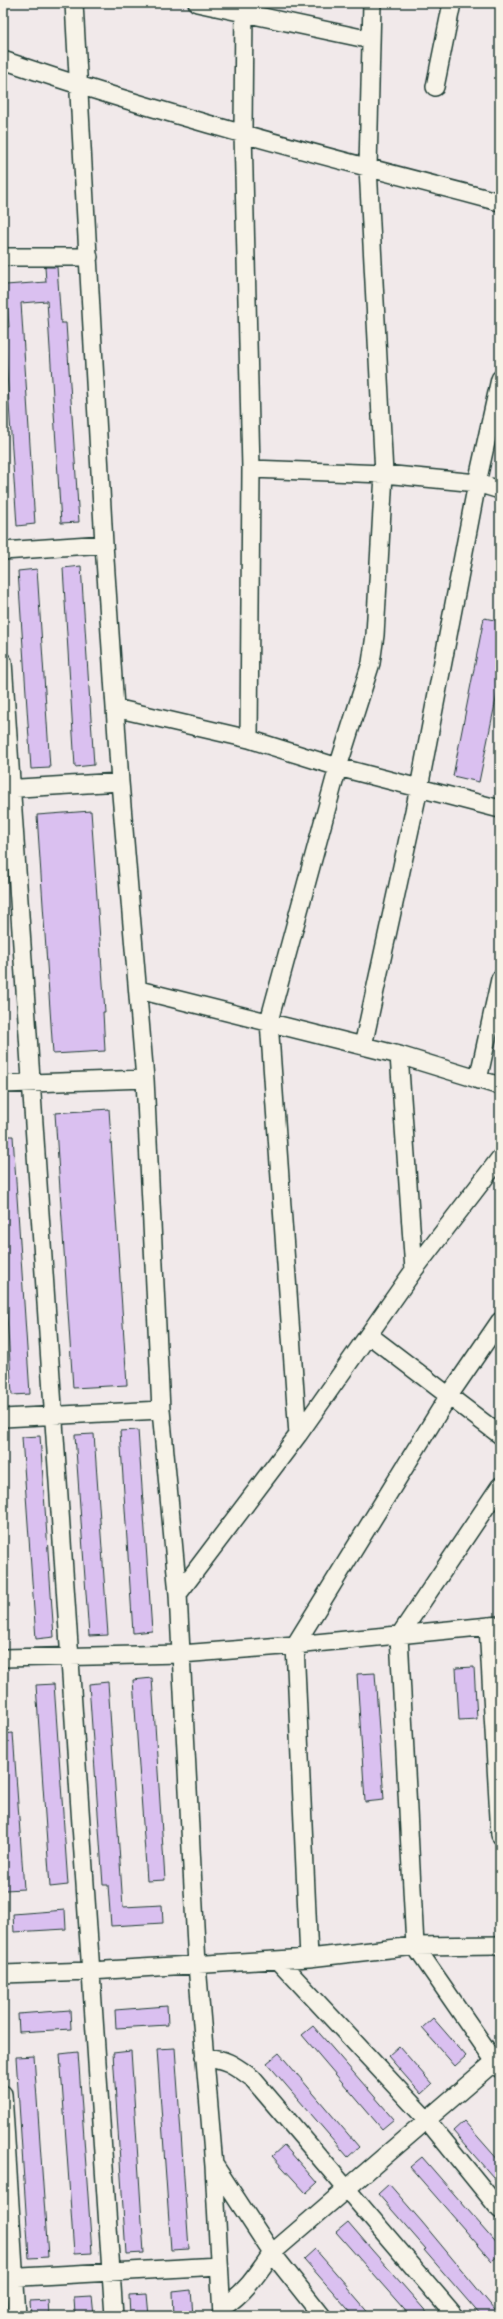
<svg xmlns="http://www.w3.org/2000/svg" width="503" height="2319" viewBox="0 0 503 2319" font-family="'Indie Flower',sans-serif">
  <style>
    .building { fill: #dac0f0; stroke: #1f3d34 }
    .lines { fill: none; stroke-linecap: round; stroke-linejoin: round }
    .minor-casing { stroke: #1f3d34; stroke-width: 20 }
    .minor { stroke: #f7f3e8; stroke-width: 17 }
  </style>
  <rect width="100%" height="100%" fill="#f1e9ea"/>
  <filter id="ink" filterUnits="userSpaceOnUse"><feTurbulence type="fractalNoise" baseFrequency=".025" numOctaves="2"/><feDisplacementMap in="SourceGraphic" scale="8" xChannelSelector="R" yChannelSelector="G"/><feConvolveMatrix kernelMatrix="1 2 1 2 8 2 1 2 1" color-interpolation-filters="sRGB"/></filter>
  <g filter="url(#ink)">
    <!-- building -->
    <path class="building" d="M45 267H57L61 323H66L79 522 61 523 47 301 33 302 21 303 35 524 17 526 4 327H9L6 285 46 282Z
      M81 566 94 765 75 767 63 568Z
      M37 569 50 768 31 769 18 571Z
      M484 618 500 621V680L479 782 453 776Z
      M91 811 105 1012H103L105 1051 53 1054 37 815Z
      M109 1109 127 1385 73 1388 55 1113Z
      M3 1136H13L30 1394 12 1395 3 1252Z
      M138 1430 152 1631 133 1633 120 1431Z
      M94 1434 108 1635 89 1636 75 1435Z
      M40 1436 54 1637 36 1639 22 1437Z
      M474 1667 477 1719 459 1720 456 1668Z
      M375 1673 384 1800 365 1802 357 1674Z
      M152 1678 165 1880 147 1881 133 1680Z
      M108 1682 123 1907 162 1905 163 1923 111 1926 108 1885H103L89 1684Z
      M54 1684 68 1885 50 1887 36 1685Z
      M13 1733 24 1889 5 1890 3 1861V1734Z
      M65 1910 66 1929 14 1932 13 1914Z
      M167 2006 168 2025 116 2028 115 2010Z
      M70 2010 71 2029 19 2032 18 2014Z
      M433 2018 466 2056 455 2066 422 2028Z
      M313 2026 394 2119 382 2129 302 2035Z
      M399 2046 432 2084 421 2094 388 2056Z
      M175 2048 189 2249 171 2250 157 2049Z
      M131 2051 144 2253 126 2254 113 2053Z
      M78 2052 92 2253 74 2254 60 2054Z
      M279 2053 359 2147 348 2157 267 2063Z
      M34 2056 48 2257 29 2258 16 2057Z
      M464 2121 500 2162V2185L453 2131Z
      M284 2145 317 2183 306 2193 272 2156Z
      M422 2157 500 2247V2254L492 2261 410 2167Z
      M389 2184 422 2222 500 2316H481L424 2250 426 2249 378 2194Z
      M348 2222 372 2250 430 2316H410L336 2232Z
      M315 2249 348 2287 347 2288 371 2316H354L304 2259Z
      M191 2290 193 2316H174L173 2292Z
      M147 2294 149 2316H130L129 2295Z
      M92 2296 94 2316H75L74 2297Z
      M48 2300 49 2316H31L30 2301Z"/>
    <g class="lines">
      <!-- minor casing -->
      <g class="minor-casing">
        <path id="minor" d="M74 3 104 544 120 782 145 1079 161 1410 178 1594 197 1965 214 2166 222 2316
          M197 3 371 40
          M244 3 243 132 251 469 249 739
          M3 60C166 116 334 159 500 202
          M435 87 452 3
          M3 257H89
          M251 469 384 474 477 483 500 490
          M3 551 104 544
          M3 662 114 2316
          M115 708 249 739 338 767 500 809
          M3 789 120 782
          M139 990 399 1055 500 1086
          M363 1046 419 788 477 483 500 379
          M399 1055 414 1270
          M478 1080 500 979
          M3 1084 145 1079
          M369 1335 500 1435
          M3 1418 161 1410
          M298 1435 269 1021 338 767 371 663 375 635 384 474 368 167 372 3
          M500 1486 399 1636 415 1946 500 2069
          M178 1594 298 1435 414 1270 500 1158
          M488 1626 500 1835
          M3 1658 181 1654 295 1645 500 1625
          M309 1958 295 1645 448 1397 500 1321
          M278 1960 427 2120 500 2210
          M3 1974 90 1971 309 1958 415 1946 500 1945
          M204 2057C227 2059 234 2065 252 2078L455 2316
          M3 2094 17 2316
          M215 2166 272 2253 322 2316
          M4 2278 219 2266
          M222 2308C245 2293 257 2275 272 2253L500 2057"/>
      </g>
      <!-- minor -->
      <use href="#minor" class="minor"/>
    </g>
  </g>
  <!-- margin -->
  <rect width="503" height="2319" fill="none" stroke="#f7f3e8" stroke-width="16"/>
  <rect x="8" y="8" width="487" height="2303" fill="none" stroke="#1f3d34" stroke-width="1.5" filter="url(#ink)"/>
</svg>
